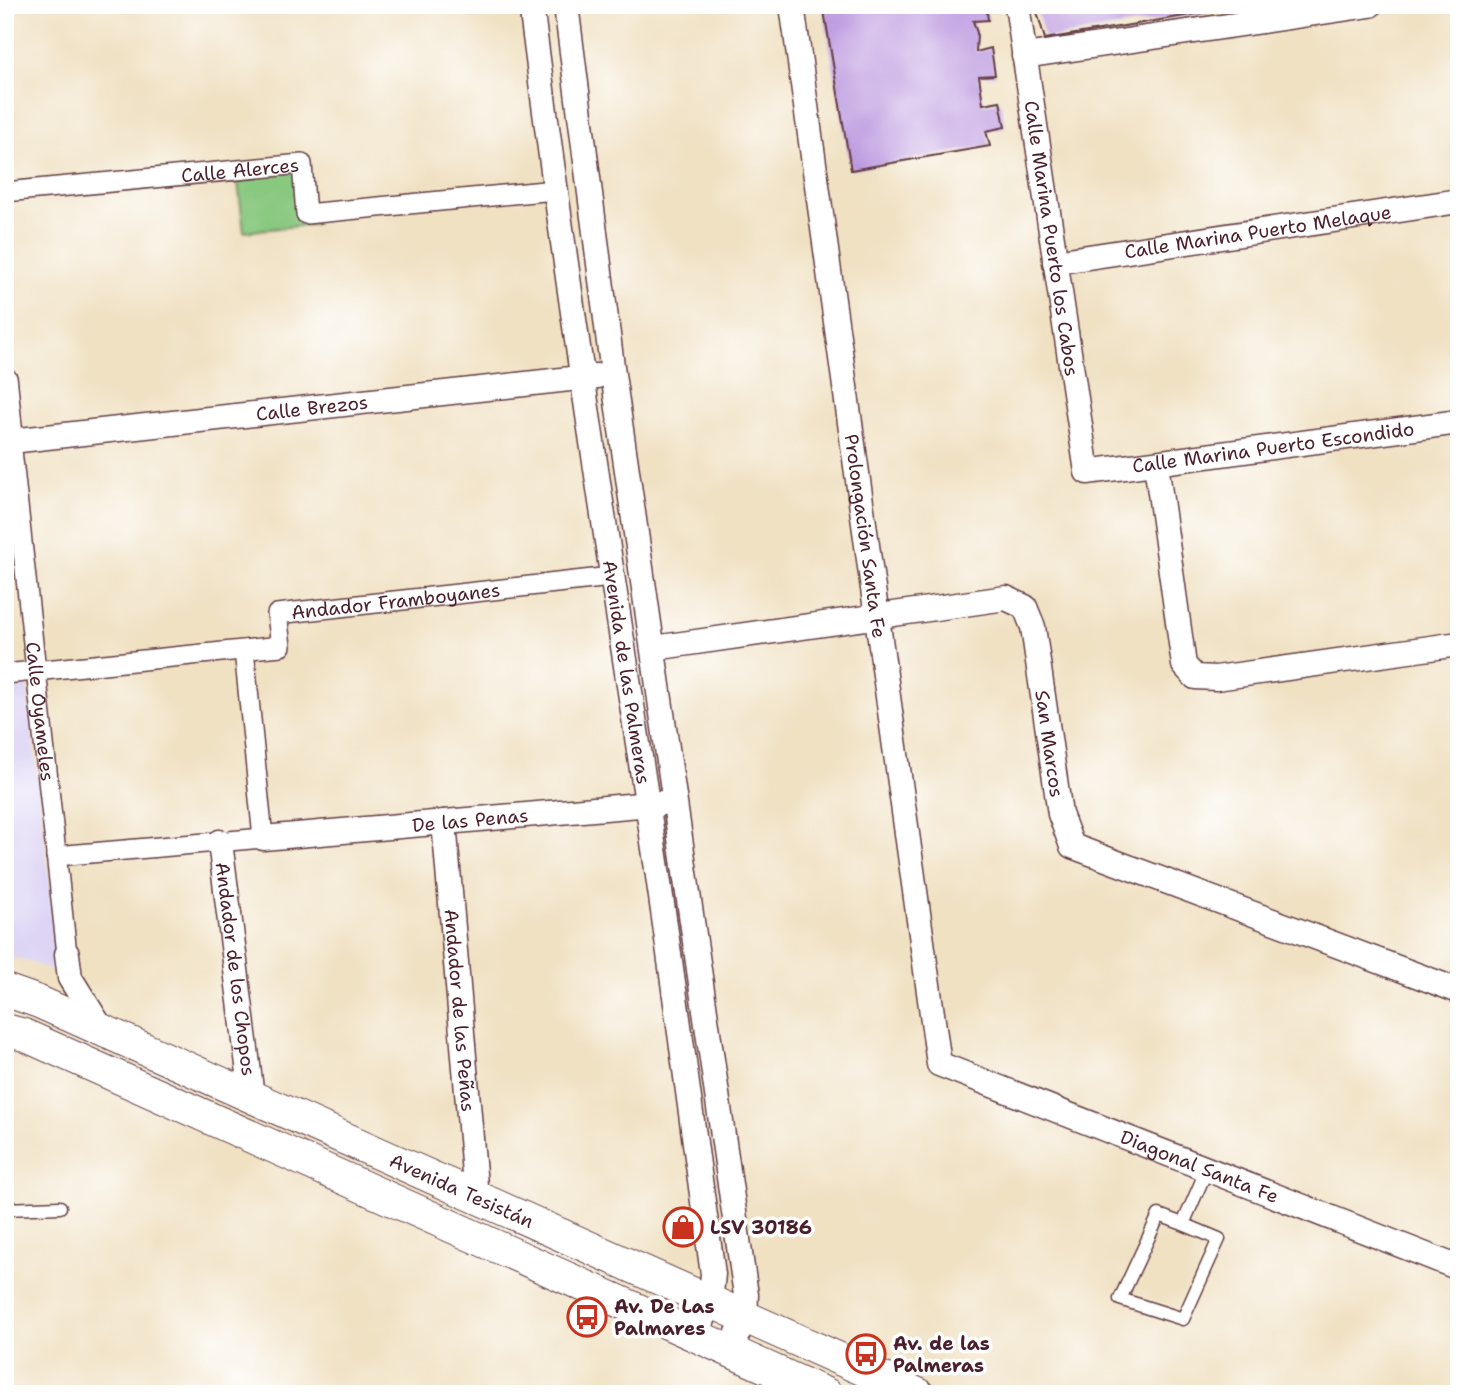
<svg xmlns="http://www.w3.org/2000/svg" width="1464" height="1399" viewBox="0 0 1464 1399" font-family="'Shantell Sans',sans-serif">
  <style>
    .built { fill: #ded5f5 }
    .green { fill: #88c87f; stroke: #697455; stroke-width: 2 }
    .building { fill: #bb97df }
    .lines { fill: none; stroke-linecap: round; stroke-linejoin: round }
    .service-casing { stroke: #633c42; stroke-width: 15 }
    .pedestrian-casing { stroke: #633c42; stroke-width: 22 }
    .minor-casing { stroke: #633c42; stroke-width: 27 }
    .tertiary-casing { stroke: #633c42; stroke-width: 34 }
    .service { stroke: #fff; stroke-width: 12 }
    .pedestrian { stroke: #fff; stroke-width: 19 }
    .minor { stroke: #fff; stroke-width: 24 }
    .tertiary { stroke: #fff; stroke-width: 32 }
    .labels { text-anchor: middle; stroke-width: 7; stroke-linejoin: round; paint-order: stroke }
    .street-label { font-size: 19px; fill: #4a1f2b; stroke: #fff }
    .poi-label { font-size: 19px; font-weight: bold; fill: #4a1f2b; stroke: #fff; text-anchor: start }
  </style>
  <rect width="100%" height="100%" fill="#fff"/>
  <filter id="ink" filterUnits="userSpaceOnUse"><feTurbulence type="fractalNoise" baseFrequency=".0143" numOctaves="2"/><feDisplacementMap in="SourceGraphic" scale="14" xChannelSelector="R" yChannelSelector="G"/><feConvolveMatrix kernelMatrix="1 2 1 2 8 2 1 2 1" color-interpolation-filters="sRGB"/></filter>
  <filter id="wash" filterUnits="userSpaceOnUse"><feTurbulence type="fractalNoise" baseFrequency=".00686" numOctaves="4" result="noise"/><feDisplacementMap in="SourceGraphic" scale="28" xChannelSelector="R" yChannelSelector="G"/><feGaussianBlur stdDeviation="1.57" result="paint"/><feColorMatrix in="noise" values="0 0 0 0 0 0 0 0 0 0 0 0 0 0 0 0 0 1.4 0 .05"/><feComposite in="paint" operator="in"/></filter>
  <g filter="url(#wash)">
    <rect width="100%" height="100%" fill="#f0e1c3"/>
    <!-- built -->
    <path class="built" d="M27 685 60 974 23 959 5 957V687Z"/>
    <!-- green -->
    <path class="green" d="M306 158 314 224 244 232 236 166Z"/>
    <g id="blocks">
      <!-- building -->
      <path class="building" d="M823 5H986L988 20 973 21 977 33 976 52 991 48 995 75 979 76 983 104 1000 101 1005 127 986 131 990 146 851 170Z
        M1035 5H1238L1239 7 1045 39Z"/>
    </g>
  </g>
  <g filter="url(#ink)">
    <use href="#blocks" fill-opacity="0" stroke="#633c42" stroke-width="2"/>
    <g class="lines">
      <!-- service casing -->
      <g class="service-casing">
        <path id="service" d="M5 1209 60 1207
          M1183 1224 1219 1239 1183 1319 1120 1299 1159 1215 1183 1224 1207 1169"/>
      </g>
      <!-- pedestrian casing -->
      <g class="pedestrian-casing">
        <g id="pedestrian">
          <path id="s1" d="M5 192 302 164 306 214 555 190"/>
          <path id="s2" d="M5 441H11L67 954"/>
          <path id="s3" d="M5 674 281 646 277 614 611 577"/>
          <path d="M56 856 263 838 244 650"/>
        </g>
      </g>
      <!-- minor casing -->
      <g class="minor-casing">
        <g id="minor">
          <path id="s4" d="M531 5C565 272 606 537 647 802 671 959 691 1117 713 1274L710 1303 696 1336"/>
          <path d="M566 5 613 374 746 1295 745 1317 730 1351"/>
          <path id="s5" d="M792 5 939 1064 1459 1268"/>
          <path id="s6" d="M1017 5 1087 472 1459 422"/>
          <path d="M1024 56 1370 5"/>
          <path id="s7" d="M1055 262 1459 201"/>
          <path id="s8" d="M5 380 11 441 597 376"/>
          <path d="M1156 464 1184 665 1195 677 1216 678 1459 644"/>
          <path id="s9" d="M654 648 1006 598 1025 607 1033 627 1060 814 1072 846 1459 991"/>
          <path id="s10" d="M444 822 476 1197"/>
          <path id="s11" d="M263 838 662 803"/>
          <path id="s12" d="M220 842 252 1097"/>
          <path d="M67 954 70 978 103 1031"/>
        </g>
      </g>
      <!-- tertiary casing -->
      <g class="tertiary-casing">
        <g id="tertiary">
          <path id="s13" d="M5 990 39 1002 918 1394"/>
          <path d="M5 1030 24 1035 826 1394"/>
        </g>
      </g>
      <!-- service -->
      <use href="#service" class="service"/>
      <!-- pedestrian -->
      <use href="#pedestrian" class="pedestrian"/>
      <!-- minor -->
      <use href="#minor" class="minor"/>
      <!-- tertiary -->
      <use href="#tertiary" class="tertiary"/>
    </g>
  </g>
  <!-- icons -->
  <defs>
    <g id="shop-ring" transform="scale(2.0125)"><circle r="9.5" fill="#fff" stroke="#c8321e" stroke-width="1.5"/><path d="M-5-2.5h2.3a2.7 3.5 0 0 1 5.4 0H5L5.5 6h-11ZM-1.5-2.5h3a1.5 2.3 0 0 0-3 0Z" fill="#c8321e"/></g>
    <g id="bus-ring" transform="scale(2.0125)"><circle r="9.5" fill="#fff" stroke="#c8321e" stroke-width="1.5"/><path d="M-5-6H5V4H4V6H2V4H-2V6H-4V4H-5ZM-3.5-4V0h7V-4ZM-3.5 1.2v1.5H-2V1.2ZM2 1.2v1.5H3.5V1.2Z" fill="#c8321e"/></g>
  </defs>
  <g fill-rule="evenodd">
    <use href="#shop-ring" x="683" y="1227"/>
    <use href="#bus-ring" x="587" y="1317"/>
    <use href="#bus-ring" x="866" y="1354"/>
  </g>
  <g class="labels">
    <!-- street labels -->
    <g class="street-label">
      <text dy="7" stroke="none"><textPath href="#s1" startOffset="236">Calle Alerces</textPath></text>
      <text dy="7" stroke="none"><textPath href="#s7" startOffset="205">Calle Marina Puerto Melaque</textPath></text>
      <text dy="7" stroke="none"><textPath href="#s6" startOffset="236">Calle Marina Puerto los Cabos</textPath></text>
      <text dy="7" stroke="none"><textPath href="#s8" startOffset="364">Calle Brezos</textPath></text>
      <text dy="7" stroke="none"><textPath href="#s6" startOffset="660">Calle Marina Puerto Escondido</textPath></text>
      <text dy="7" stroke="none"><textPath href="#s5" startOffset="536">Prolongación Santa Fe</textPath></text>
      <text dy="7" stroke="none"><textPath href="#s3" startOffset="429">Andador Framboyanes</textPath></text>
      <text dy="7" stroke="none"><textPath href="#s4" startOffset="674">Avenida de las Palmeras</textPath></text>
      <text dy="7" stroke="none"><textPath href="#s2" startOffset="278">Calle Oyameles</textPath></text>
      <text dy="7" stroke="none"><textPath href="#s9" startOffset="516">San Marcos</textPath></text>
      <text dy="7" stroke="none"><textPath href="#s11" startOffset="208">De las Penas</textPath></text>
      <text dy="7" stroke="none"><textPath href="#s12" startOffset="128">Andador de los Chopos</textPath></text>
      <text dy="7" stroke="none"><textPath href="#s10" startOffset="189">Andador de las Peñas</textPath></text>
      <text dy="7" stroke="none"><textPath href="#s5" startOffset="1349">Diagonal Santa Fe</textPath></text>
      <text dy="7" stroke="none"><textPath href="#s13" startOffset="499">Avenida Tesistán</textPath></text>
    </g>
    <!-- poi labels -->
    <g class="poi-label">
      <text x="710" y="1234">LSV 30186</text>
      <text x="614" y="1313">Av. De Las<tspan x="614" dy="22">Palmares</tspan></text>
      <text x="893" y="1350">Av. de las<tspan x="893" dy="22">Palmeras</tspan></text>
    </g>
  </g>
  <!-- margin -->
  <rect width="1464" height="1399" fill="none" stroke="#fff" stroke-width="28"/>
</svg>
